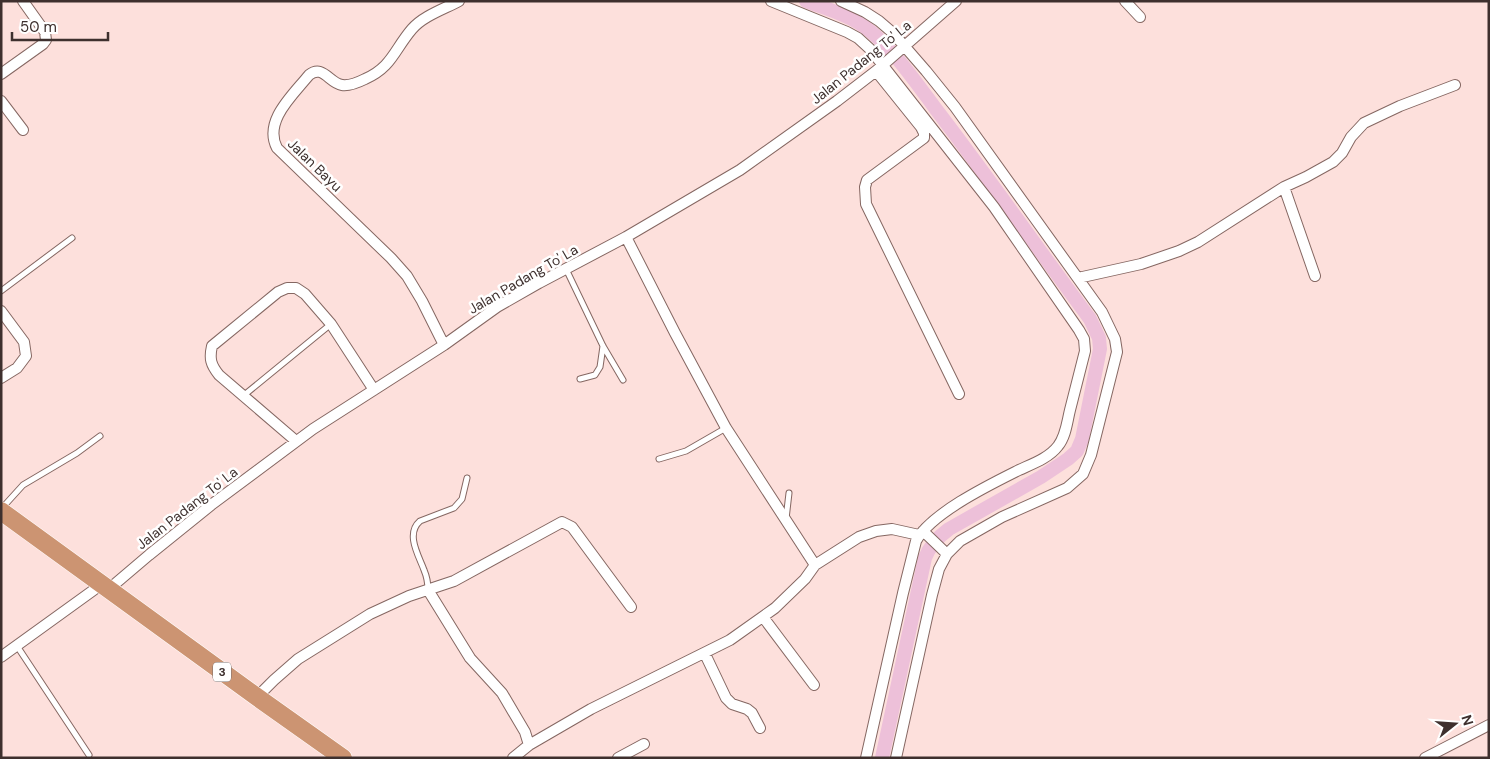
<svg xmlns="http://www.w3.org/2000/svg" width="1490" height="759" viewBox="0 0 1490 759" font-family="'DM Sans',sans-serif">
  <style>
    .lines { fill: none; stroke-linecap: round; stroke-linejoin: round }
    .canal { stroke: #edc0d9; stroke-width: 14 }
    .service-casing { stroke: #856762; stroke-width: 7 }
    .minor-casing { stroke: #856762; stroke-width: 12 }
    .trunk-casing { stroke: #fff; stroke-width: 19 }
    .service { stroke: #fff; stroke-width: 5 }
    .minor { stroke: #fff; stroke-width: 10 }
    .trunk { stroke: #cc9472; stroke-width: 18 }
    .labels { text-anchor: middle; stroke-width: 5; stroke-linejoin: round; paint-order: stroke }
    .shield { fill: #fff; stroke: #786e6d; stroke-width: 1 }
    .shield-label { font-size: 12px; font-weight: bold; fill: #3e302e }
    .street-label { font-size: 14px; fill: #3e302e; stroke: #fff }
  </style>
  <rect width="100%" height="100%" fill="#fde0dc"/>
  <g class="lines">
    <!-- canal -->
    <path class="canal" d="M806 1C824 8 846 14 862 25 889 43 915 81 935 108 988 177 1038 249 1090 319L1099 338 1100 349 1082 439 1077 451 1068 459 1041 477 949 529C938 537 930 545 925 558L882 758"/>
    <!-- service casing -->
    <g class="service-casing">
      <path id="service" d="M566 269 603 346 623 380
        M1 291 72 238
        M580 379 595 375 600 367 603 346
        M243 396 331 324
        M659 459 686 451 726 428
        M3 507 23 485 77 453 100 436
        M786 519 789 493
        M428 590C428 584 427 577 424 570 419 556 405 534 420 521L454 508 462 499 467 478
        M17 646 89 755"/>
    </g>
    <!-- minor casing -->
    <g class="minor-casing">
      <path id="minor" d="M771 1 847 32 858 38 870 49 994 207 1079 330 1084 339 1085 351C1080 371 1075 390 1070 410 1067 422 1066 436 1058 446 1049 458 1032 464 1019 470 991 484 931 513 916 541L903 593 866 758
        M841 1 865 12 879 21 893 33 926 71 955 107 1102 312 1115 339 1117 352 1091 455 1083 474 1067 488 1002 517 960 541 947 554 939 569 932 595 896 758
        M1125 1 1140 17
        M876 71 921 127 924 133V138L867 180 865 187 866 204 959 394
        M1 74 43 44 46 40 45 32 23 1
        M1 101 23 130
        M1284 187 1315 276
        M626 237 675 333 726 428 815 565
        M1078 278 1141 264 1179 251 1198 242 1284 187 1306 177 1333 162 1342 153 1351 137 1364 123 1400 106 1455 85
        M1 311 24 342 26 356 17 368 1 378
        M444 345 422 301 407 276 391 258 277 148C263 121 293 95 309 75 323 64 329 83 342 85 349 86 359 82 365 79 392 67 394 50 412 29 423 16 444 9 459 1
        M296 441 219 375C211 365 209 359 212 346L278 292 287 288H296L305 294 331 324 374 390
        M923 531 947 554
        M109 589 149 555 211 505 313 429 444 345 497 307 539 283 626 237 740 170 837 101 876 71 956 1
        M428 590 470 658 502 693 525 732 529 745
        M763 617 814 685
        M705 654 726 698 732 704 747 709 752 713 760 728
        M1 657 102 584
        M257 697 274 680 298 659 370 614 409 596 454 581 562 522 572 527 631 607
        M513 758 529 745 591 709 730 640 775 608 805 579 815 565 859 537 876 531 892 529 919 535
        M618 758 644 744
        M1425 758 1489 725"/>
    </g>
    <!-- trunk casing -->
    <g class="trunk-casing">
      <path id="trunk" d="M1 511 257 697 343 758"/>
    </g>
    <!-- service -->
    <use href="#service" class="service"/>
    <!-- minor -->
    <use href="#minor" class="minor"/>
    <!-- trunk -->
    <use href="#trunk" class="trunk"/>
  </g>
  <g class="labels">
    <!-- shield labels -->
    <rect class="shield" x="213" y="662.5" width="18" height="19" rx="4"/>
    <g class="shield-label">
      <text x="222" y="676">3</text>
    </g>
    <!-- street labels -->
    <g class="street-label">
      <text transform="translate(861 62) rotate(-39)" y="5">Jalan Padang To' La</text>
      <text transform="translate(315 165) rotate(44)" y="5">Jalan Bayu</text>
      <text transform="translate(523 279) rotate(-30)" y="5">Jalan Padang To' La</text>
      <text transform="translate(187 508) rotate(-38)" y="5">Jalan Padang To' La</text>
    </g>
  </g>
  <!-- border -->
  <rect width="1490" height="759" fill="none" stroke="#3e302e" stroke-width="5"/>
  <!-- north arrow -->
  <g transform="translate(1455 724) rotate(73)" stroke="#ffffff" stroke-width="4" paint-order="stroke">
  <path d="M0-4L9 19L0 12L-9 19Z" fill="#3e302e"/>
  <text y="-8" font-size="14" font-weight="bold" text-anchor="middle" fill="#3e302e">N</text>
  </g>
  <!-- scale -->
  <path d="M12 32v8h96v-8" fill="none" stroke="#3e302e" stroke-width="2.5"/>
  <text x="20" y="32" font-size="15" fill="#3e302e" stroke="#ffffff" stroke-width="4" paint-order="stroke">50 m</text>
</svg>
